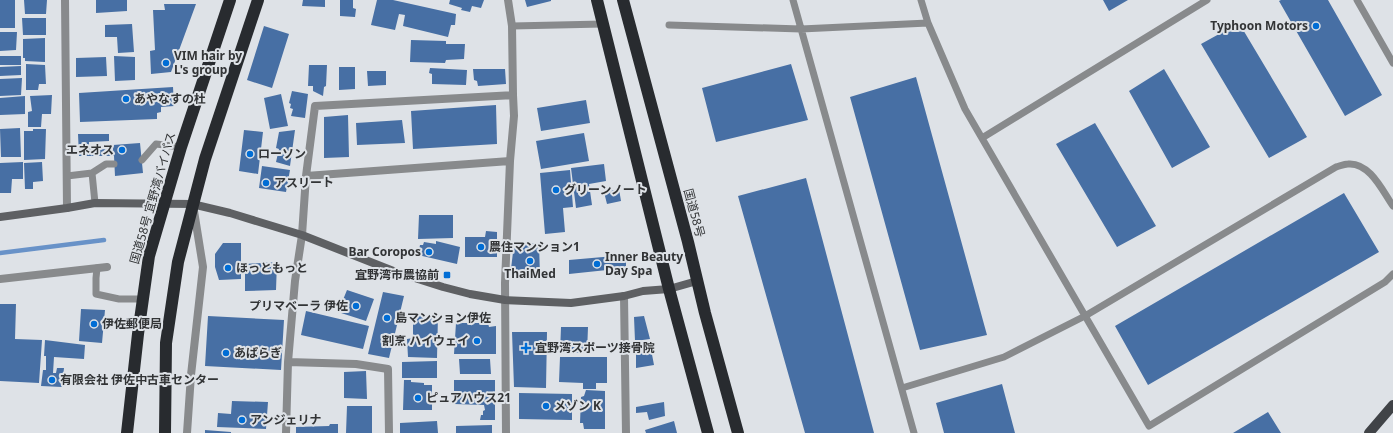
<svg xmlns="http://www.w3.org/2000/svg" width="1393" height="433" viewBox="0 0 1393 433" font-family="'Noto Sans','Noto Sans JP',sans-serif">
  <style>
    .lines { fill: none; stroke-linecap: round; stroke-linejoin: round }
    .stream { stroke: #6892c8; stroke-width: 4.5 }
    .building { fill: #476fa4 }
    .lane { stroke: #888a8c; stroke-width: 7 }
    .street { stroke: #888a8c; stroke-width: 8 }
    .secondary { stroke: #5e6063; stroke-width: 8 }
    .primary { stroke: #404347; stroke-width: 10 }
    .highway { stroke: #282b2f; stroke-width: 12 }
    .poi-dot { fill: #006dd5; stroke: #dee2e7; stroke-width: 1.5 }
    .labels { text-anchor: middle; stroke-width: 4; stroke-linejoin: round; paint-order: stroke }
    .poi-label { font-size: 12px; font-weight: bold; fill: #323436; stroke: #dee2e7; text-anchor: start }
    .street-label { font-size: 12px; fill: #323436; stroke: #dee2e7 }
  </style>
  <rect width="100%" height="100%" fill="#dee2e7"/>
  <g class="lines">
    <!-- stream -->
    <path class="stream" d="M0 253 104 240"/>
  </g>
  <!-- building -->
  <path class="building" d="M0 0H15V28H0Z
    M24 0H47L46 14H25Z
    M96 0H127V11L96 13Z
    M303 0H325V7L302 6Z
    M340 0H353V8L356 9 355 17 340 16Z
    M377 0H393L456 14 455 25H451L448 37 403 26 405 15 399 14 395 30 371 25Z
    M450 0H484L481 8 472 6 470 12 461 10 462 8 449 4Z
    M525 0H551V1L527 7Z
    M1103 0H1128L1109 11Z
    M1281 0H1328L1382 95 1345 116 1279 1Z
    M164 4H196L171 72 151 74 150 51 155 50 153 10H165Z
    M22 18H46V35H23Z
    M1239 23 1307 137 1269 158 1201 44Z
    M132 24 134 52 118 53 117 37H105V25Z
    M264 26 289 34 272 88 247 80Z
    M0 32H17L16 50 0 51Z
    M45 38V62L25 61V58H23V39Z
    M411 40 446 41V44H465L464 59 446 60 445 63 410 62Z
    M0 56H21V65H0Z
    M114 56 135 57V80L115 81Z
    M106 57 107 76 76 77V58Z
    M26 64 45 65 46 84H39L38 90H26Z
    M791 64 808 120 716 142 702 88Z
    M309 65H327L326 86 324 87 323 96 313 91V86H308Z
    M21 66V75L0 76V67Z
    M339 67H355V89L339 90Z
    M430 68 467 70 466 85 432 84V74L429 73Z
    M473 69H505L506 84 478 86 477 81 474 80Z
    M1164 69 1210 147 1172 168 1129 91Z
    M367 71H386V85L368 86Z
    M916 77 987 335 920 350 850 97Z
    M22 78 21 95 0 96V79Z
    M173 87 174 106 161 107V112L157 113V119L80 122 79 93Z
    M292 91 308 94 305 118 291 116 293 109 290 108 291 104 289 103Z
    M281 94 288 126 270 129 264 98Z
    M52 95 51 114H42L41 127H28V112L32 111 30 96Z
    M25 96V114L0 115V98Z
    M586 100 590 123 541 131 537 108Z
    M496 105 497 144 413 149 411 111Z
    M348 115 349 157 324 158V117Z
    M402 120 405 143 357 145 356 123Z
    M1095 123 1156 226 1117 247 1056 144Z
    M20 128 21 157H1L0 129Z
    M33 129H46L45 159 24 160V131H33Z
    M244 130 263 132 258 174 239 171Z
    M295 130 290 166 276 162 279 149 276 148 279 132Z
    M584 133 589 161 541 169 536 141Z
    M78 134H109V141L89 142V148L113 150V145L140 143 143 173 115 176 114 156H79Z
    M23 162V179H12L11 193H0V163Z
    M42 162 43 181 33 182V189H25L24 163Z
    M604 164 606 181 589 184 592 205 576 208 571 168Z
    M262 166 290 170 286 192 259 188Z
    M570 170 573 207 563 208 565 232 545 234 540 173Z
    M806 178 874 433H805L738 196Z
    M619 189 621 201 607 204 604 192Z
    M1344 193 1379 252 1148 385 1115 326Z
    M419 215H453V238L418 239Z
    M486 231 497 232V257H465V237H485Z
    M436 241 460 247 457 264 418 255 420 245H423L424 242 436 244Z
    M223 243H241V279L219 280 215 267V254Z
    M539 243 540 276 520 278 511 269 514 244Z
    M626 255V268L569 274V260Z
    M277 262 276 290 245 291V264Z
    M347 290 374 299 366 321 338 312Z
    M383 292 404 296 389 358 368 354Z
    M0 304H16L15 339 42 340 39 383 0 381Z
    M81 309 105 310 102 343 79 341Z
    M306 311 369 326 363 349 301 335Z
    M413 315H438L437 358 408 357 407 339 413 338Z
    M208 316 284 320 281 370 205 366Z
    M644 316 650 339 635 341 634 317Z
    M456 323H488L489 327 496 326V354H454Z
    M561 327H588L587 353H560Z
    M512 332H547L546 388 514 387Z
    M45 340 85 345 84 359 54 357 53 373H56L57 368H64L62 387 41 386 43 370H46V356H44Z
    M650 344 654 365 636 368V346Z
    M560 357H607V383H596V389H583V383L559 382Z
    M459 359H490L491 374H460Z
    M437 361V378H402V362Z
    M366 371 367 399 344 398V372Z
    M404 380H411V382L424 383V385H432V410H403Z
    M454 380H495V420H480L481 415H483V411L485 410 484 405 454 404Z
    M1002 384 1015 433H944L936 403Z
    M586 390 605 391V429H584L583 423H580L581 397 584 396Z
    M519 393 572 394V420L519 419Z
    M232 401 268 402 266 429 217 427 218 413 231 414Z
    M664 402 665 416 649 420 647 412 636 413V407Z
    M347 406H372V433H346Z
    M1268 412 1281 433H1233Z
    M437 421 438 433H400V423Z
    M674 421 677 433H646L645 430Z
    M330 424H338V433H296V427L329 426Z
    M492 425V433H456V426Z
    M205 430 231 432V433H205Z"/>
  <g class="lines">
    <!-- lane -->
    <path class="lane" d="M793 0 914 433
      M921 0 928 23 965 109 1149 426 1385 282 1393 274
      M1357 0 1393 63
      M669 25 801 29 928 23
      M512 26 603 24
      M982 138 1207 0
      M142 160 156 144 181 147
      M92 173 95 203
      M67 176 92 173 106 164H114
      M97 268 96 278V294L119 299H143
      M902 388 1004 357 1085 316 1336 167C1340 166 1344 164 1348 164 1370 162 1383 192 1393 206"/>
    <!-- street -->
    <path class="street" d="M65 0 67 208
      M508 0 512 26 513 95
      M306 176 510 161
      M0 279 107 267
      M624 296 626 433
      M288 362 356 364 388 369 389 433
      M187 433 191 375 203 267 194 211
      M286 433 288 362 295 281 302 235 306 176 315 106 513 95 514 116 510 161 505 283 506 433"/>
    <!-- secondary -->
    <path class="secondary" d="M0 217 67 208 95 203 192 204 230 213 302 235 396 272 443 287 470 294 505 300 571 303 624 296 643 291 669 289 697 281"/>
    <!-- primary -->
    <path class="primary" d="M1369 433 1393 405"/>
    <!-- highway -->
    <path class="highway" d="M597 0 669 289 708 433
      M623 0 688 242 705 313 738 433
      M127 433 138 334 149 256 181 147 230 0
      M165 433 166 343 178 262 205 159 258 0"/>
  </g>
  <!-- markers -->
  <g class="poi-dot">
    <circle cx="1316" cy="26" r="4"/>
    <circle cx="166" cy="63" r="4"/>
    <circle cx="126" cy="99" r="4"/>
    <circle cx="122" cy="150" r="4"/>
    <circle cx="250" cy="154" r="4"/>
    <circle cx="266" cy="183" r="4"/>
    <circle cx="556" cy="190" r="4"/>
    <circle cx="481" cy="247" r="4"/>
    <circle cx="429" cy="252" r="4"/>
    <circle cx="530" cy="261" r="4"/>
    <circle cx="597" cy="264" r="4"/>
    <circle cx="228" cy="268" r="4"/>
    <rect x="443" y="271" width="8" height="8" rx="2"/>
    <circle cx="356" cy="306" r="4"/>
    <circle cx="387" cy="318" r="4"/>
    <circle cx="94" cy="324" r="4"/>
    <circle cx="477" cy="341" r="4"/>
    <path d="M524 342h4v4h4v4h-4v4h-4v-4h-4v-4h4z"/>
    <circle cx="226" cy="353" r="4"/>
    <circle cx="52" cy="380" r="4"/>
    <circle cx="418" cy="398" r="4"/>
    <circle cx="546" cy="406" r="4"/>
    <circle cx="242" cy="420" r="4"/>
  </g>
  <g class="labels">
    <!-- poi labels -->
    <g class="poi-label">
      <text x="1308" y="30" text-anchor="end">Typhoon Motors</text>
      <text x="174" y="60">VIM hair by<tspan x="174" dy="14">L's group</tspan></text>
      <text x="134" y="103">あやなすの杜</text>
      <text x="114" y="154" text-anchor="end">エネオス</text>
      <text x="258" y="158">ローソン</text>
      <text x="274" y="187">アスリート</text>
      <text x="564" y="194">グリーンノート</text>
      <text x="489" y="251">農住マンション1</text>
      <text x="421" y="256" text-anchor="end">Bar Coropos</text>
      <text x="605" y="261">Inner Beauty<tspan x="605" dy="14">Day Spa</tspan></text>
      <text x="236" y="272">ほっともっと</text>
      <text x="530" y="278" text-anchor="middle">ThaiMed</text>
      <text x="439" y="279" text-anchor="end">宜野湾市農協前</text>
      <text x="348" y="310" text-anchor="end">プリマベーラ 伊佐</text>
      <text x="395" y="322">島マンション伊佐</text>
      <text x="102" y="328">伊佐郵便局</text>
      <text x="469" y="345" text-anchor="end">割烹 ハイウェイ</text>
      <text x="535" y="352">宜野湾スポーツ接骨院</text>
      <text x="234" y="357">あぱらぎ</text>
      <text x="60" y="384">有限会社 伊佐中古車センター</text>
      <text x="426" y="402">ピュアハウス21</text>
      <text x="554" y="410">メゾン K</text>
      <text x="250" y="424">アンジェリナ</text>
    </g>
    <!-- street labels -->
    <g class="street-label">
      <text transform="translate(153 198) rotate(-74)" y="4">国道58号 宜野湾バイパス</text>
      <text transform="translate(694 213) rotate(75)" y="4">国道58号</text>
    </g>
  </g>
</svg>
